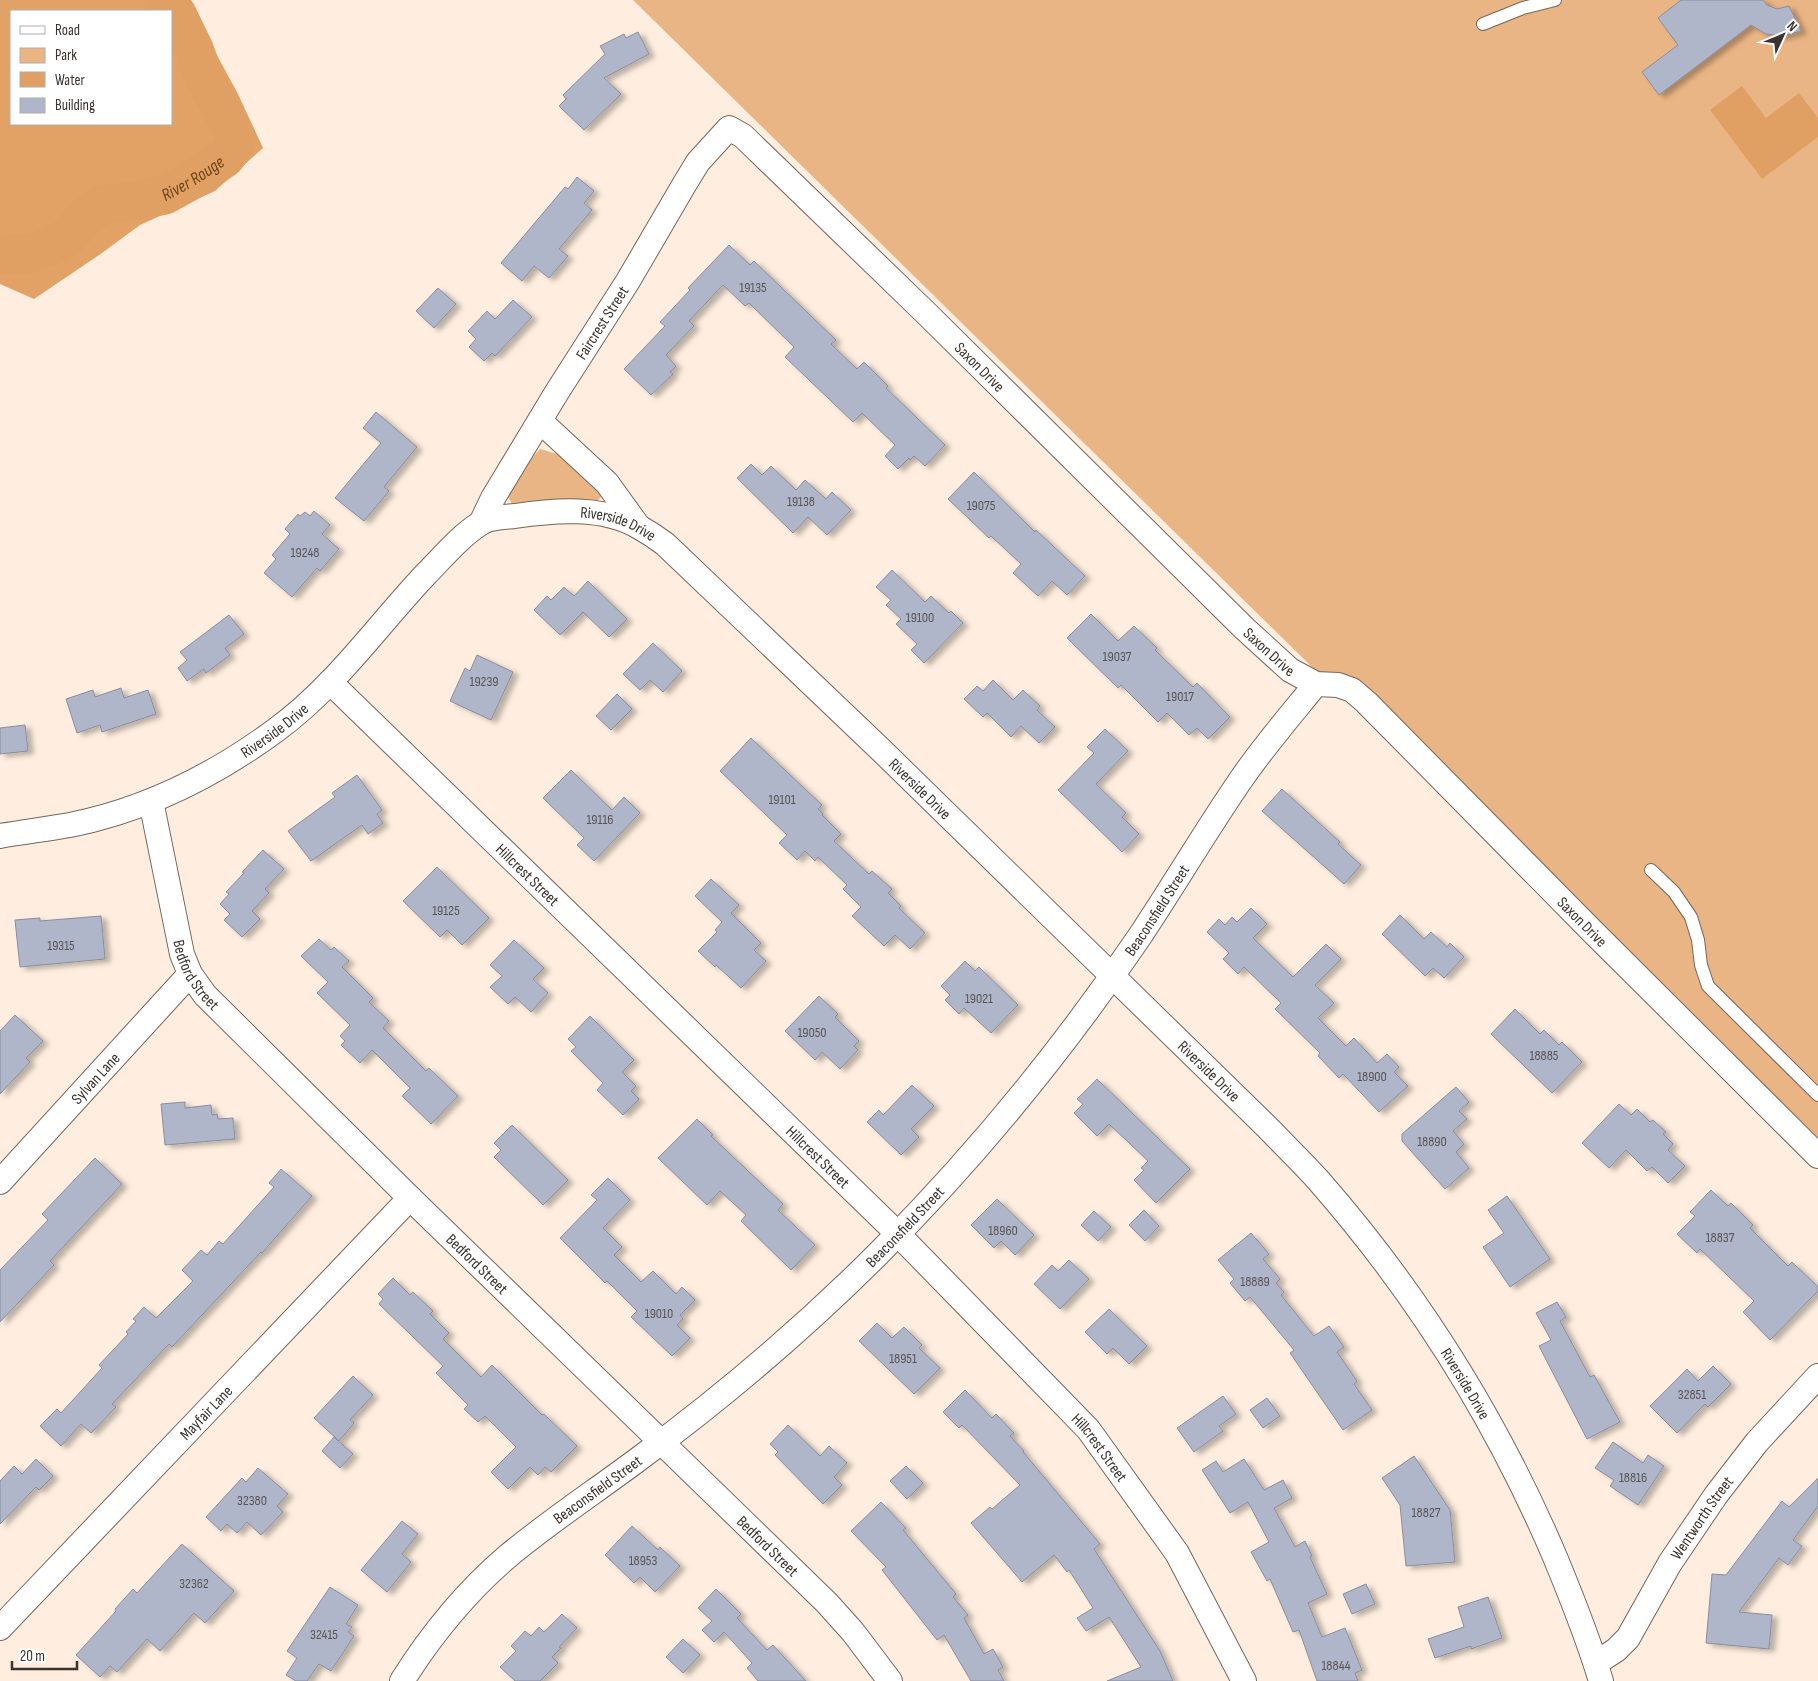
<svg xmlns="http://www.w3.org/2000/svg" width="1818" height="1681" viewBox="0 0 1818 1681" font-family="'Sofia Sans Condensed',sans-serif">
  <style>
    .green { fill: #eab584 }
    .forest { fill: #e2a265; fill-rule: evenodd }
    .water { fill: #e0a064 }
    .lines { fill: none; stroke-linecap: round; stroke-linejoin: round }
    .river { stroke: #e0a064; stroke-width: 39 }
    .building { fill: #b0b6c9; stroke: #888d9f; filter: url(#shadow) }
    .lane-casing { stroke: #756659; stroke-width: 14 }
    .street-casing { stroke: #756659; stroke-width: 26 }
    .lane { stroke: #fff; stroke-width: 12 }
    .street { stroke: #fff; stroke-width: 24 }
    .labels { text-anchor: middle; stroke-width: 4.5; stroke-linejoin: round; paint-order: stroke }
    .number-label { font-size: 14px; fill: #585455 }
    .street-label { font-size: 16px; fill: #3a332e; stroke: #fff }
    .water-label { font-size: 18px; font-style: italic; fill: #704518; stroke: #fff }
  </style>
  <defs>
    <filter id="shadow"><feDropShadow dx="5.5" dy="3" stdDeviation="2.5" flood-color="#0004"/></filter>
  </defs>
  <rect width="100%" height="100%" fill="#ffeedf"/>
  <!-- green -->
  <path class="green" d="M633 0H1818V1164Z
    M540 449 557 454 589 481 603 495 596 502 576 499 513 505 508 497 524 466Z"/>
  <!-- forest -->
  <path class="forest" d="M0 0H187L238 94 263 148 215 191 140 225 102 253 34 299 0 284ZM11 11H171V124H11Z"/>
  <!-- water -->
  <path class="water" d="M1742 86 1766 118 1799 93 1818 118V137L1762 179 1710 110Z"/>
  <g class="lines">
    <!-- river -->
    <path class="river" id="s1" d="M0 255 30 254 62 241 68 237 85 217 101 205 127 202 165 195 194 179 225 158 235 145 236 136 205 79 194 49 177 14 167 0"/>
  </g>
  <!-- building -->
  <path class="building" d="M1681 0H1763L1767 5 1777 9 1789 6 1801 31 1783 36 1766 34 1751 25 1659 95 1642 72 1678 45 1658 18Z
    M638 32 649 54 604 78 621 94 584 130 559 106 567 98 566 99 563 95 605 54 600 46 624 34 626 38Z
    M577 177 594 191 584 203 592 210 559 249 568 256 549 278 534 266 522 281 501 263 565 187 568 189Z
    M729 245 750 265 754 261 836 340 831 344 857 369 864 362 888 386 886 388 945 445 925 466 914 456 910 460 909 458 898 469 885 456 895 445 862 413 853 422 785 357 794 347 749 303 745 306 723 285 689 321 694 326 666 355 676 366 670 372 673 374 651 395 624 369 665 326 660 322 690 290 688 288Z
    M438 288 456 304 434 328 416 311Z
    M513 300 532 317 495 356 492 353 484 361 469 347 476 339 468 331 487 311 495 319Z
    M376 412 417 447 384 487 389 491 364 521 335 498 381 443 363 428Z
    M751 464 762 475 771 466 796 490 805 480 826 499 832 492 851 510 827 535 808 517 793 533 737 478Z
    M974 472 1035 532 1036 530 1085 576 1067 595 1052 581 1038 596 1013 573 1021 564 991 536 989 538 948 499Z
    M314 511 330 525 322 534 339 549 320 571 317 568 292 597 264 573 276 559 272 555 290 534 285 529 298 514 300 516 305 512 310 516Z
    M892 570 925 602 931 596 949 613 951 611 963 623 924 663 911 650 917 644 896 624 901 619 886 605 891 600 876 587Z
    M588 581 627 619 609 637 583 612 560 635 534 610 547 596 551 600 564 587 574 596Z
    M1091 614 1118 641 1134 626 1157 648 1155 650 1193 687 1197 683 1230 717 1208 739 1197 728 1189 735 1167 713 1158 722 1121 685 1118 688 1067 638Z
    M229 615 244 634 225 648 230 655 206 673 204 669 187 681 178 668 187 660 180 652Z
    M653 643 682 671 663 692 650 680 640 690 623 674Z
    M477 655 513 672 491 720 450 701 465 668 470 671Z
    M993 680 1013 700 1023 690 1040 706 1037 710 1055 727 1039 743 1021 726 1011 737 987 713 983 717 964 699 977 686 983 691Z
    M121 688 124 698 148 690 156 714 102 732 100 725 77 733 66 699 93 690 95 697Z
    M617 694 632 709 611 730 596 716Z
    M25 725 28 751 0 754V728Z
    M1105 729 1128 751 1096 784 1126 813 1122 817 1139 834 1122 852 1058 790 1094 753 1087 747Z
    M751 738 822 805 818 809 823 814 822 815 841 834 834 841 869 874 872 871 892 889 888 893 901 906 899 908 925 933 910 949 895 935 884 946 852 916 861 907 843 889 847 885 818 857 815 861 805 851 797 860 779 843 787 835 720 771Z
    M571 770 612 810 624 797 640 813 594 861 577 845 584 838 543 798Z
    M357 775 382 810 377 814 383 823 368 834 362 825 311 861 288 831 335 797 332 793Z
    M1282 789 1340 842 1338 844 1361 865 1344 884 1262 811Z
    M263 850 284 869 265 889 269 893 252 911 260 919 242 937 224 920 230 914 220 904 229 894 226 892 244 873 242 872Z
    M437 867 489 918 462 945 447 930 440 937 403 901Z
    M711 879 739 905 731 913 761 943 754 950 766 961 741 988 716 965 715 967 698 951 717 932 715 930 722 922 695 896Z
    M1251 908 1267 924 1253 938 1293 977 1326 944 1341 959 1315 985 1334 1003 1318 1018 1346 1046 1354 1038 1377 1063 1387 1054 1399 1067 1394 1072 1408 1086 1379 1112 1343 1074 1339 1078 1318 1056 1320 1053 1275 1009 1281 1003 1244 967 1238 974 1223 959 1229 953 1207 932 1219 919 1225 925 1232 917 1237 922Z
    M1400 915 1424 939 1431 932 1447 947 1450 943 1464 957 1444 978 1433 968 1425 976 1382 934Z
    M101 916 105 959 20 967 15 920 40 918V921Z
    M319 939 331 950 334 947 349 961 342 967 373 998 369 1002 389 1021 383 1028 426 1071 429 1068 458 1096 431 1124 402 1096 410 1088 372 1050 360 1063 341 1045 345 1041 340 1036 350 1025 317 993 328 982 301 956Z
    M514 940 544 968 533 979 548 993 531 1012 515 997 508 1004 490 987 502 976 490 965Z
    M965 961 975 971 979 967 1018 1005 991 1033 964 1008 959 1014 945 1000 950 995 941 986Z
    M819 996 838 1014 835 1017 859 1041 854 1046 858 1050 840 1069 822 1052 815 1060 785 1031Z
    M1515 1009 1540 1034 1544 1030 1559 1045 1562 1042 1582 1062 1552 1093 1491 1034Z
    M15 1015 43 1041 26 1058 30 1062 0 1094V1031Z
    M590 1016 634 1060 622 1072 636 1086 631 1091 639 1099 623 1115 597 1090 603 1083 571 1051 576 1047 568 1039Z
    M1097 1079 1190 1169 1156 1203 1134 1180 1144 1170 1141 1168 1148 1161 1109 1124 1097 1136 1074 1113 1083 1104 1077 1099Z
    M912 1085 934 1106 911 1129 919 1137 901 1155 867 1122 879 1110 883 1115Z
    M1456 1087 1469 1102 1459 1111 1467 1119 1453 1131 1464 1144 1456 1152 1469 1168 1445 1189 1402 1141V1134Z
    M185 1102V1108L211 1105 212 1115 217 1114 218 1119 233 1118 235 1139 165 1145 161 1104Z
    M1619 1104 1631 1115 1637 1109 1650 1122 1653 1120 1666 1132 1663 1134 1673 1144 1668 1150 1685 1166 1668 1183 1652 1167 1647 1171 1626 1150 1609 1168 1582 1143Z
    M697 1119 713 1135 711 1136 783 1204 778 1210 815 1245 791 1270 741 1221 746 1215 720 1191 707 1205 658 1158Z
    M512 1125 568 1180 543 1205 494 1157 501 1150 494 1143Z
    M95 1158 122 1184 50 1261 54 1265 0 1322V1270L48 1220 42 1214Z
    M281 1169 312 1196 262 1253 261 1252 172 1347 169 1344 112 1404 116 1407 91 1433 81 1424 61 1446 40 1426 57 1409 61 1413 102 1368 99 1365 128 1334 126 1332 136 1321 133 1319 144 1307 156 1318 193 1281 182 1270 201 1250 207 1255 219 1241 223 1244 274 1187 269 1183Z
    M608 1178 630 1200 603 1228 622 1247 614 1255 641 1282 653 1271 676 1294 682 1287 695 1300 680 1315 683 1319 677 1325 690 1338 672 1356 631 1317 637 1311 607 1281 605 1283 560 1238 597 1200 591 1195Z
    M1711 1190 1728 1206 1731 1203 1753 1225 1750 1228 1788 1266 1792 1262 1818 1287V1291L1770 1340 1743 1312 1754 1301 1700 1249 1697 1253 1677 1234 1695 1216 1690 1212Z
    M1507 1196 1550 1259 1510 1287 1483 1247 1504 1233 1488 1210Z
    M997 1199 1034 1235 1015 1255 1001 1241 994 1248 971 1225Z
    M1144 1210 1159 1226 1145 1241 1129 1225Z
    M1094 1211 1111 1227 1098 1241 1081 1225Z
    M1251 1233 1269 1254 1263 1259 1280 1279 1276 1283 1284 1292 1281 1295 1314 1336 1329 1326 1344 1347 1337 1352 1357 1381 1354 1384 1372 1410 1343 1430 1290 1353 1294 1350 1250 1297 1245 1301 1230 1283 1234 1279 1218 1260Z
    M1069 1260 1089 1279 1060 1309 1034 1284 1052 1265 1058 1271Z
    M393 1278 410 1295 413 1292 433 1311 430 1314 449 1333 443 1339 481 1377 492 1365 542 1415 544 1414 577 1446 551 1472 545 1467 538 1475 530 1467 508 1489 491 1472 516 1447 485 1416 478 1422 464 1409 468 1405 436 1373 443 1366 379 1304 383 1299 378 1294Z
    M1557 1302 1566 1317 1560 1321 1590 1377 1594 1375 1620 1422 1587 1439 1539 1346 1551 1340 1536 1313Z
    M1109 1309 1147 1346 1129 1364 1113 1348 1107 1354 1085 1332Z
    M877 1323 892 1338 904 1327 922 1345 919 1348 940 1368 914 1394 859 1341Z
    M1713 1366 1731 1384 1708 1407 1705 1404 1677 1433 1650 1406 1687 1369 1698 1381Z
    M353 1376 373 1395 350 1420 354 1423 339 1441 314 1418Z
    M965 1390 992 1418 996 1414 1014 1433 1010 1436 1024 1451 1023 1452 1100 1544 1094 1549 1160 1651 1173 1681H1107L1141 1667 1109 1617 1086 1631 1077 1618 1093 1608 1069 1570 1067 1572 1054 1555 1022 1582 971 1523 990 1507 992 1509 1020 1485 962 1425 959 1428 943 1412Z
    M1223 1396 1236 1414 1219 1426 1223 1431 1194 1452 1177 1428Z
    M1267 1398 1280 1416 1263 1428 1250 1410Z
    M788 1425 820 1456 829 1446 847 1463 834 1477 842 1485 823 1504 775 1455 778 1452 770 1444Z
    M334 1437 353 1454 340 1468 322 1451Z
    M1613 1442 1643 1463 1648 1455 1664 1466 1638 1505 1610 1486 1614 1480 1595 1468Z
    M1414 1456 1450 1510 1455 1562 1406 1566 1400 1505 1382 1478Z
    M36 1459 53 1476 39 1490 36 1487 0 1524V1481L14 1466 22 1474Z
    M1244 1459 1264 1490 1283 1480 1292 1498 1274 1508 1295 1547 1305 1541 1312 1556 1310 1557 1327 1594 1308 1603 1322 1637 1345 1628 1362 1670 1355 1673 1358 1681H1317L1299 1630 1293 1632 1270 1579 1267 1581 1251 1552 1269 1542 1248 1502 1230 1513 1202 1470 1216 1461 1223 1472Z
    M906 1466 923 1483 907 1499 890 1481Z
    M258 1468 288 1494 277 1506 283 1512 261 1535 247 1522 237 1533 227 1524 221 1531 206 1517 242 1478 246 1482Z
    M1818 1478V1506L1793 1540 1802 1546 1788 1565 1779 1558 1739 1612 1772 1615 1769 1649 1706 1643 1712 1574 1726 1575 1782 1501 1789 1507Z
    M881 1502 906 1528 903 1530 956 1594 953 1597 968 1615 964 1618 984 1654 993 1649 1003 1667 998 1670 1004 1681H971L944 1635 937 1640 882 1570 886 1567 851 1531Z
    M402 1521 418 1534 402 1554 411 1562 387 1592 361 1570Z
    M632 1526 658 1550 660 1547 680 1566 655 1592 640 1577 634 1583 605 1555Z
    M182 1544 234 1591 205 1623 194 1613 160 1651 147 1639 117 1672 110 1666 100 1677 76 1655 116 1611 115 1609 133 1589 137 1593Z
    M1366 1584 1375 1604 1352 1614 1343 1594Z
    M330 1587 358 1605 346 1624 352 1627 348 1632 354 1636 331 1671 319 1664 307 1681H296L286 1675 297 1658 287 1651Z
    M716 1589 741 1614 737 1618 767 1650 773 1645 806 1681H758L747 1668 752 1663 724 1632 714 1642 702 1630 712 1621 698 1608Z
    M1488 1597 1502 1638 1471 1649V1646L1435 1658 1428 1639 1464 1627 1458 1607Z
    M562 1614 577 1628 559 1647 561 1648 552 1657 558 1663 540 1681H515L500 1667 516 1651 511 1646 525 1631 531 1636 539 1627 544 1632Z
    M683 1639 700 1655 683 1673 666 1657Z"/>
  <g class="lines">
    <!-- lane casing -->
    <g class="lane-casing">
      <path id="lane" d="M1483 24 1523 8 1555 0
        M1651 870 1674 892 1691 917 1698 940 1701 965 1708 986 1818 1095"/>
    </g>
    <!-- street casing -->
    <g class="street-casing">
      <g id="street">
        <path d="M540 421 607 483 638 526"/>
        <path id="s2" d="M482 521 493 498 557 392 628 281 684 185 698 162 729 128 743 136 926 313 1245 629 1290 670 1316 684 1338 685 1352 690 1366 702 1592 931 1818 1156"/>
        <path id="s3" d="M330 682 897 1233 1088 1429 1177 1553 1244 1681"/>
        <path id="s4" d="M151 801 182 954 190 974 205 995 410 1198 827 1603 853 1632 890 1681"/>
        <path id="s5" d="M0 836C23 832 47 829 70 825 145 810 215 775 276 730 335 687 377 626 426 574 443 557 460 536 481 523 489 517 505 517 515 516 555 510 603 506 639 527 648 532 657 538 665 544L880 749 1269 1129C1286 1147 1303 1163 1319 1181 1417 1293 1497 1421 1555 1557 1572 1598 1588 1638 1601 1681"/>
        <path id="s6" d="M0 1182 190 974"/>
        <path id="s7" d="M0 1628 410 1198"/>
        <path id="s8" d="M1596 1663 1616 1650 1628 1638 1670 1563 1716 1495 1757 1442 1818 1376"/>
        <path id="s9" d="M402 1681C431 1635 467 1591 508 1556 550 1521 596 1491 640 1458 724 1396 805 1327 879 1253 975 1157 1063 1049 1140 936 1174 885 1205 832 1240 781 1263 747 1290 716 1316 684"/>
      </g>
    </g>
    <!-- lane -->
    <use href="#lane" class="lane"/>
    <!-- street -->
    <use href="#street" class="street"/>
  </g>
  <g class="labels">
    <!-- number labels -->
    <g class="number-label">
      <text x="753" y="292">19135</text>
      <text x="801" y="506">19138</text>
      <text x="981" y="510">19075</text>
      <text x="305" y="557">19248</text>
      <text x="920" y="622">19100</text>
      <text x="1117" y="661">19037</text>
      <text x="484" y="686">19239</text>
      <text x="1180" y="701">19017</text>
      <text x="782" y="804">19101</text>
      <text x="600" y="824">19116</text>
      <text x="446" y="915">19125</text>
      <text x="61" y="950">19315</text>
      <text x="979" y="1003">19021</text>
      <text x="812" y="1037">19050</text>
      <text x="1544" y="1060">18885</text>
      <text x="1372" y="1081">18900</text>
      <text x="1432" y="1146">18890</text>
      <text x="1003" y="1235">18960</text>
      <text x="1720" y="1242">18837</text>
      <text x="1255" y="1286">18889</text>
      <text x="659" y="1318">19010</text>
      <text x="903" y="1363">18951</text>
      <text x="1692" y="1399">32851</text>
      <text x="1633" y="1482">18816</text>
      <text x="252" y="1505">32380</text>
      <text x="1426" y="1517">18827</text>
      <text x="643" y="1565">18953</text>
      <text x="194" y="1588">32362</text>
      <text x="324" y="1639">32415</text>
      <text x="1336" y="1670">18844</text>
    </g>
    <!-- street labels -->
    <g class="street-label">
      <text dy="6" stroke="none"><textPath href="#s2" startOffset="232">Faircrest Street</textPath></text>
      <text dy="6" stroke="none"><textPath href="#s2" startOffset="812">Saxon Drive</textPath></text>
      <text dy="6" stroke="none"><textPath href="#s5" startOffset="732">Riverside Drive</textPath></text>
      <text dy="6" stroke="none"><textPath href="#s2" startOffset="1218">Saxon Drive</textPath></text>
      <text dy="6" stroke="none"><textPath href="#s5" startOffset="298">Riverside Drive</textPath></text>
      <text dy="6" stroke="none"><textPath href="#s5" startOffset="1138">Riverside Drive</textPath></text>
      <text dy="6" stroke="none"><textPath href="#s3" startOffset="276">Hillcrest Street</textPath></text>
      <text dy="6" stroke="none"><textPath href="#s9" startOffset="1086">Beaconsfield Street</textPath></text>
      <text dy="6" stroke="none"><textPath href="#s2" startOffset="1639">Saxon Drive</textPath></text>
      <text dy="6" stroke="none"><textPath href="#s4" startOffset="181">Bedford Street</textPath></text>
      <text dy="6" stroke="none"><textPath href="#s5" startOffset="1542">Riverside Drive</textPath></text>
      <text dy="6" stroke="none"><textPath href="#s6" startOffset="141">Sylvan Lane</textPath></text>
      <text dy="6" stroke="none"><textPath href="#s3" startOffset="681">Hillcrest Street</textPath></text>
      <text dy="6" stroke="none"><textPath href="#s9" startOffset="681">Beaconsfield Street</textPath></text>
      <text dy="6" stroke="none"><textPath href="#s4" startOffset="586">Bedford Street</textPath></text>
      <text dy="6" stroke="none"><textPath href="#s5" startOffset="1948">Riverside Drive</textPath></text>
      <text dy="6" stroke="none"><textPath href="#s7" startOffset="298">Mayfair Lane</textPath></text>
      <text dy="6" stroke="none"><textPath href="#s3" startOffset="1086">Hillcrest Street</textPath></text>
      <text dy="6" stroke="none"><textPath href="#s9" startOffset="276">Beaconsfield Street</textPath></text>
      <text dy="6" stroke="none"><textPath href="#s8" startOffset="182">Wentworth Street</textPath></text>
      <text dy="6" stroke="none"><textPath href="#s4" startOffset="991">Bedford Street</textPath></text>
    </g>
    <!-- water labels -->
    <g class="water-label">
      <text dy="6" stroke="none"><textPath href="#s1" startOffset="215">River Rouge</textPath></text>
    </g>
  </g>
  <!-- legend -->
  <rect x="10" y="10" width="162" height="115" fill="#ffffff" stroke="#b0adab"/>
  <rect x="20" y="26" width="25" height="8" fill="#ffffff" stroke="#b0adab"/>
  <text x="55" y="35" font-size="15" fill="#3a332e">Road</text>
  <rect x="20" y="48" width="25" height="15" fill="#eab584" stroke="#b0adab"/>
  <text x="55" y="60" font-size="15" fill="#3a332e">Park</text>
  <rect x="20" y="72" width="25" height="15" fill="#e0a064" stroke="#b0adab"/>
  <text x="55" y="85" font-size="15" fill="#3a332e">Water</text>
  <rect x="20" y="98" width="25" height="15" fill="#b0b6c9" stroke="#b0adab"/>
  <text x="55" y="110" font-size="15" fill="#3a332e">Building</text>
  <!-- north arrow -->
  <g transform="translate(1783 35) rotate(46)" stroke="#ffffff" stroke-width="4" paint-order="stroke">
  <path d="M0-4L9 19L0 12L-9 19Z" fill="#3a332e"/>
  <text y="-8" font-size="14" font-weight="bold" text-anchor="middle" fill="#3a332e">N</text>
  </g>
  <!-- scale -->
  <path d="M12 1661v8h65v-8" fill="none" stroke="#3a332e" stroke-width="2.5"/>
  <text x="20" y="1661" font-size="15" fill="#3a332e" stroke="#ffffff" stroke-width="4" paint-order="stroke">20 m</text>
</svg>
